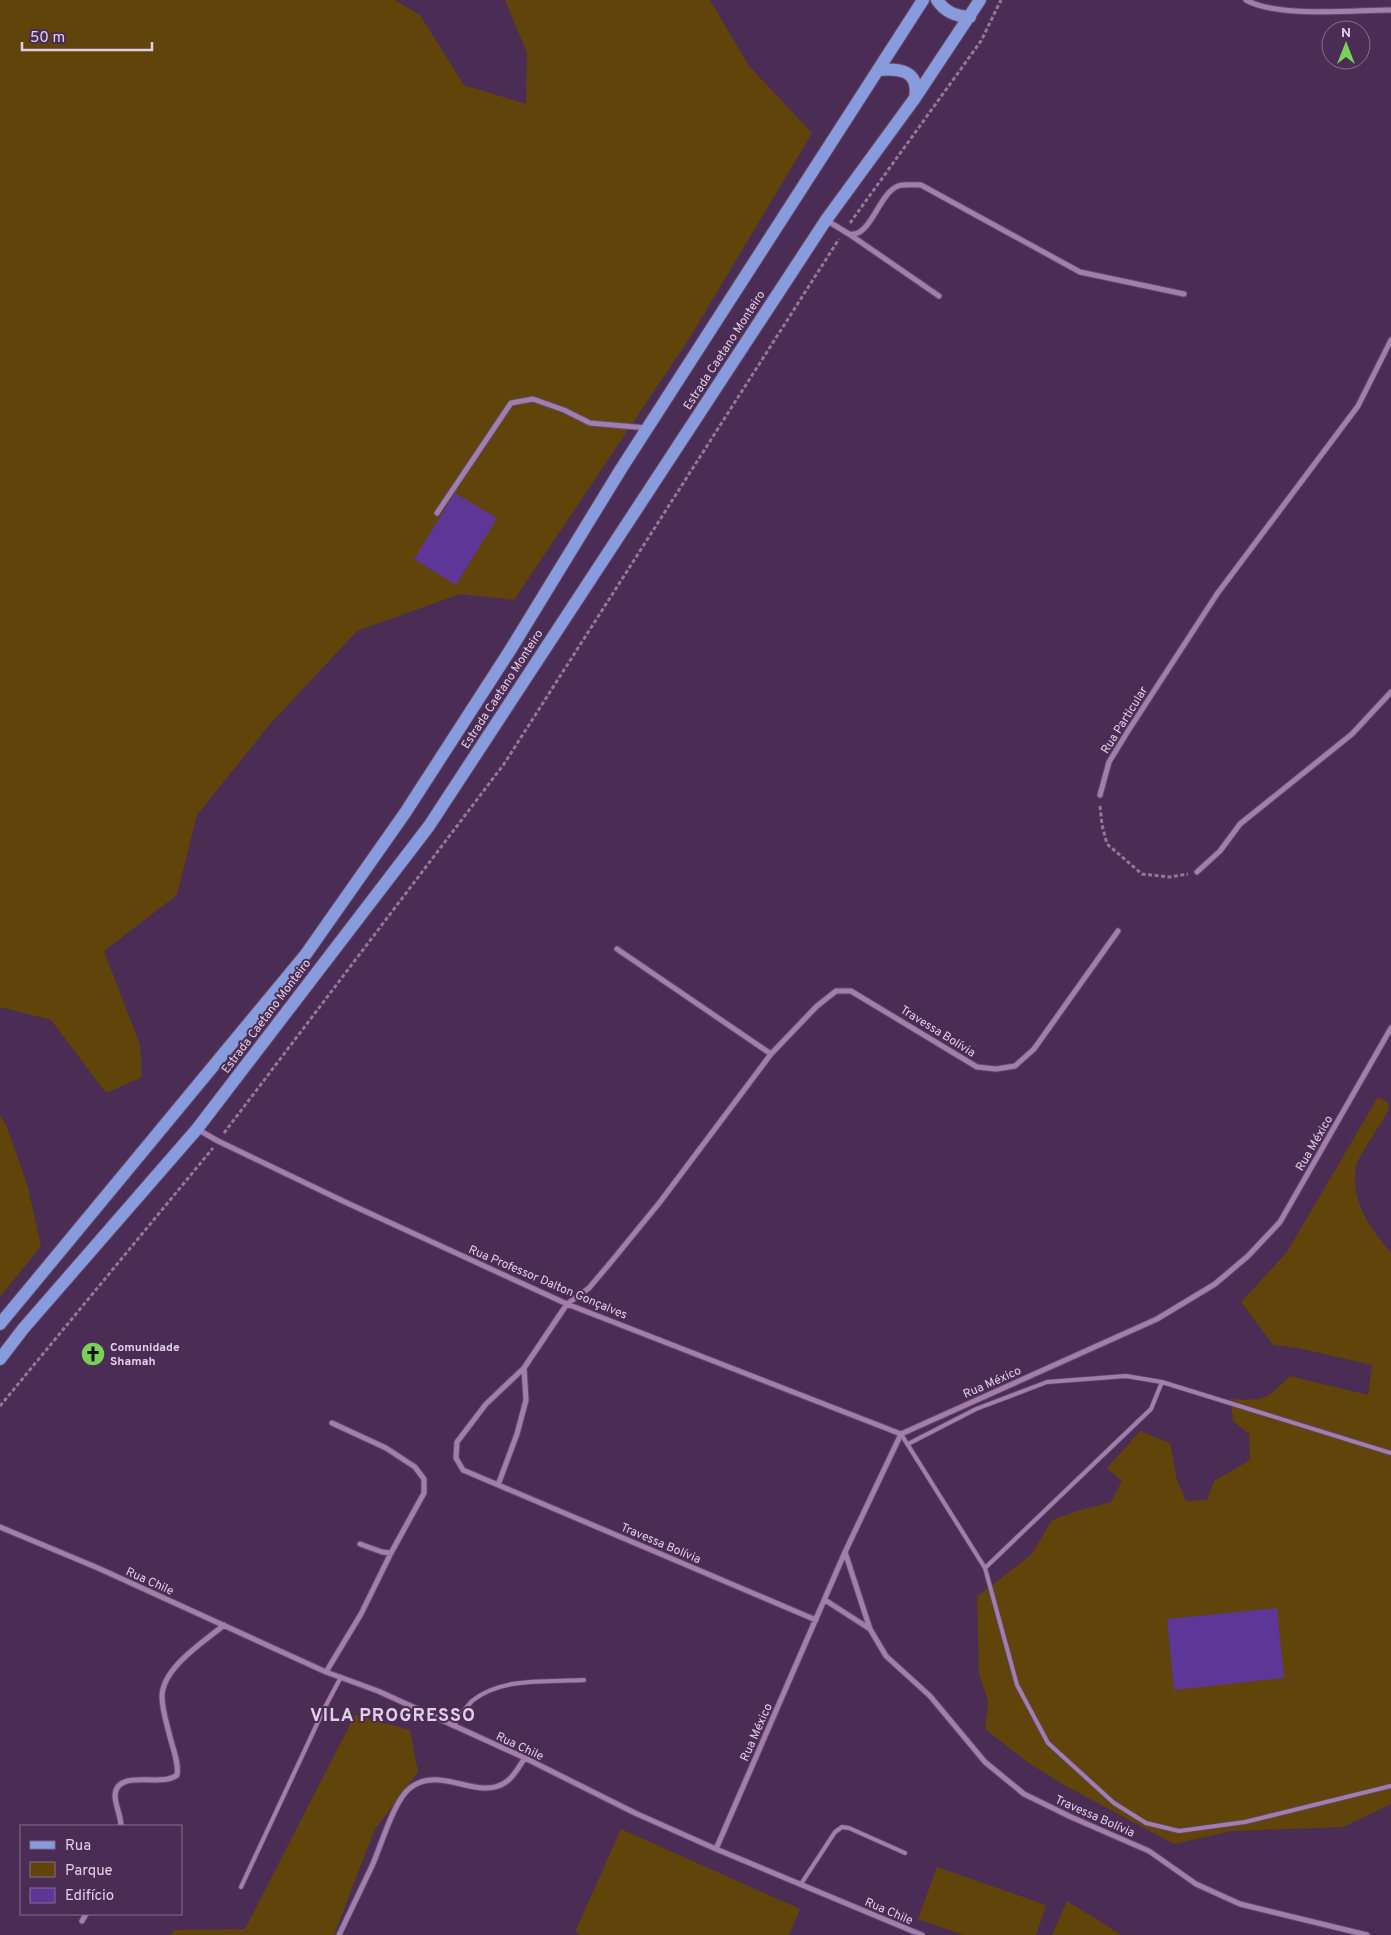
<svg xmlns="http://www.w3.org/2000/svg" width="1391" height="1935" viewBox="0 0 1391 1935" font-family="Overpass,sans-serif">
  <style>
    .green { fill: #61440a }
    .building { fill: #5d3698 }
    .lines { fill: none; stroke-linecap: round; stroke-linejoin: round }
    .service-casing { stroke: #62486a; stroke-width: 5.5 }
    .minor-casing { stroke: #62486a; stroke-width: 7 }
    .primary-casing { stroke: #62486a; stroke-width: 14 }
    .path { stroke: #917898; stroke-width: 3; stroke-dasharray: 4 2.5; stroke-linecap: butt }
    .service { stroke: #a17eab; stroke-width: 4 }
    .minor { stroke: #a17eab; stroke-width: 5 }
    .primary { stroke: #889bdd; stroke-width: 12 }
    .labels { text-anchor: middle; stroke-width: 4; stroke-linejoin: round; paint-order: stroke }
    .street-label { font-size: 12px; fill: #e1cfe7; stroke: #4b2c54 }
    .poi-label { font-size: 12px; font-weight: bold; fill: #e1cfe7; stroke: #4b2c54; text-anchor: start }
    .district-label { font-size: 18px; font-weight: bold; letter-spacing: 1px; fill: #e1cfe7; stroke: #4b2c54 }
  </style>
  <rect width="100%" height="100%" fill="#4b2c54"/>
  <!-- green -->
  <path class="green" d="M0 0H395L420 15 464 85 526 104 527 53 505 0H710L749 66 812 133 689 339 514 600 460 594 357 631 270 724 197 815 177 895 104 951 140 1045 142 1077 106 1093 51 1020 0 1007Z
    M1378 1097 1387 1102 1389 1109C1383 1121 1358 1157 1356 1166 1350 1201 1370 1228 1391 1253V1804L1343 1827 1232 1831 1174 1844 1066 1786 1030 1764 985 1729 988 1701 979 1674 977 1597 1032 1554 1052 1520 1077 1511 1111 1502 1122 1481 1107 1468 1140 1431 1170 1443 1177 1480 1186 1501 1207 1500 1214 1481 1250 1460 1249 1434 1233 1421 1231 1399C1265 1401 1266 1400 1290 1376L1368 1395 1372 1365 1298 1348 1273 1345 1241 1302 1287 1252Z
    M0 1115 6 1125 28 1187 41 1246 0 1297Z
    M355 1715 410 1730 418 1772 375 1829 334 1935H170L175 1930 245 1929Z
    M621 1829 800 1909 789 1935H581L575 1932Z
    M937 1867 1046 1905 1036 1935H963L918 1919Z
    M1067 1901 1122 1935H1052Z"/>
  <!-- building -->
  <path class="building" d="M455 493 497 518 456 585 414 559Z
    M1277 1608 1284 1678 1174 1690 1167 1619Z"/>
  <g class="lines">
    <!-- service casing -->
    <g class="service-casing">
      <path id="service" d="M1162 1382 1151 1409 985 1568 1017 1685 1048 1743 1114 1803 1146 1823 1179 1831 1245 1822 1391 1786
        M901 1434 985 1568
        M908 1444 976 1409 1047 1382 1126 1376 1162 1382 1391 1453
        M453 1726C459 1718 465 1708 472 1701 501 1677 548 1682 584 1680
        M801 1884 835 1832 842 1827 849 1828 905 1853
        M241 1887 324 1709 341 1677"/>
    </g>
    <!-- minor casing -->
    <g class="minor-casing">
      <path id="minor" d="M1246 0C1278 18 1353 10 1391 10
        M826 220 849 234 939 296
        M849 234C871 238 878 194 898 186 905 184 913 185 921 185L1080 272 1184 294
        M437 513 511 403 533 399 564 410 590 423 647 428
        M1100 795 1109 762 1128 731 1217 594 1358 406 1391 340
        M1197 872 1220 851 1240 824 1352 734 1391 692
        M617 949 771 1054
        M197 1129 218 1141 345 1202 567 1304 901 1434
        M498 1485 517 1434 526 1400 524 1368
        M0 1527 98 1568 326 1672 378 1691 525 1758 635 1813 716 1849 922 1935
        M360 1544 382 1552 391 1553
        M845 1552 870 1629 886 1656 930 1696 985 1762 1024 1794 1071 1817 1149 1851 1196 1884 1240 1904 1367 1935
        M825 1600 870 1629
        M816 1620 463 1470 456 1458 457 1442 486 1404 524 1368 567 1304 589 1288 611 1262 660 1202 771 1054 817 1006 836 991H851L977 1067 996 1069 1015 1066 1034 1049 1118 931
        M326 1672 361 1614 391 1553 424 1493V1479L415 1467 386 1448 332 1423
        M121 1826C121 1816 115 1805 115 1795 117 1768 162 1788 177 1775 179 1763 173 1749 170 1737 167 1724 162 1710 162 1696 163 1667 204 1642 224 1625
        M716 1849 845 1552 901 1434 1157 1319 1215 1284 1248 1256 1280 1222 1391 1028
        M82 1921 86 1914
        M339 1935C350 1912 361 1889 372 1866 381 1846 394 1800 410 1788 440 1764 478 1802 506 1782 514 1777 519 1766 525 1758"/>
    </g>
    <!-- primary casing -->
    <g class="primary-casing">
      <path id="primary" d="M937 0C945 12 955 16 970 17
        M878 70C899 68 920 70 915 98
        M0 1324 306 954 405 813 509 652 621 469 923 0
        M0 1359 23 1329 197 1129 429 826 826 220 915 98 980 0"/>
    </g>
    <!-- path -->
    <path class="path" d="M850 223 981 41 1001 0
      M1100 806 1102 825 1107 844 1142 874 1170 877 1188 874
      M224 1133 504 764 839 239
      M0 1406 213 1148"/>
    <!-- service -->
    <use href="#service" class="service"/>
    <!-- minor -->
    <use href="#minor" class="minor"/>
    <!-- primary -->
    <use href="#primary" class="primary"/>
  </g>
  <!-- icons -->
  <defs>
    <g id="church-disc" transform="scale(1.25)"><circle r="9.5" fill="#79d157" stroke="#4b2c54"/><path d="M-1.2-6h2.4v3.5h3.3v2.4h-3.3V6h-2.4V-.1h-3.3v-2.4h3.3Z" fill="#111"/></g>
  </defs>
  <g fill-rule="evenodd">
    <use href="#church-disc" x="93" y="1354"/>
  </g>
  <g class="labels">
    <!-- street labels -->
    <g class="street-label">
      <text transform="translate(724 350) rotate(-57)" y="4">Estrada Caetano Monteiro</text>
      <text transform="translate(502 689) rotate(-57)" y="4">Estrada Caetano Monteiro</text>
      <text transform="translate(1124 720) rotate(-58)" y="4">Rua Particular</text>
      <text transform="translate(266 1016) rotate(-53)" y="4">Estrada Caetano Monteiro</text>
      <text transform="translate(938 1031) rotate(32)" y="4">Travessa Bolívia</text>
      <text transform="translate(1314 1143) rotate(-60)" y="4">Rua México</text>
      <text transform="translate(548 1282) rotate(23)" y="4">Rua Professor Dalton Gonçalves</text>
      <text transform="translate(992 1382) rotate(-24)" y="4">Rua México</text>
      <text transform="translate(661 1543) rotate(23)" y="4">Travessa Bolívia</text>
      <text transform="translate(150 1581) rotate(24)" y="4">Rua Chile</text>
      <text transform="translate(756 1732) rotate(-66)" y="4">Rua México</text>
      <text transform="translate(520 1746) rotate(25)" y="4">Rua Chile</text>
      <text transform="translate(1095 1816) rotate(24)" y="4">Travessa Bolívia</text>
      <text transform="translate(889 1911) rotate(23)" y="4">Rua Chile</text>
    </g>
    <!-- poi labels -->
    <g class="poi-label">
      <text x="110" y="1351">Comunidade<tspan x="110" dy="14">Shamah</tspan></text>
    </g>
    <!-- district labels -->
    <g class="district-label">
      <text x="393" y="1721">VILA PROGRESSO</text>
    </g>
  </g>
  <!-- legend -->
  <rect x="20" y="1825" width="162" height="90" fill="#4b2c54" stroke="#876d8f"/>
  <rect x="30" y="1841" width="25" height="8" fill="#889bdd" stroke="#876d8f"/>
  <text x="65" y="1850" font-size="15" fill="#e1cfe7">Rua</text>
  <rect x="30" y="1862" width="25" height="15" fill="#61440a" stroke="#876d8f"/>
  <text x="65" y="1875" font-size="15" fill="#e1cfe7">Parque</text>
  <rect x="30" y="1888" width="25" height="15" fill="#5d3698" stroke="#876d8f"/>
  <text x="65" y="1900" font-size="15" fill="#e1cfe7">Edifício</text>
  <!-- north arrow -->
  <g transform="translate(1346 45)"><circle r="24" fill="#4b2c54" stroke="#876d8f"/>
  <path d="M0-4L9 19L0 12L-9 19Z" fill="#79d157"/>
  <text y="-8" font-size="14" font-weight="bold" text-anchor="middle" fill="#e1cfe7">N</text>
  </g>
  <!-- scale -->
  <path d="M22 42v8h130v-8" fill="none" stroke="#e1cfe7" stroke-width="2.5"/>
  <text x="30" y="42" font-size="15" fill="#e1cfe7" stroke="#4b2c54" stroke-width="4" paint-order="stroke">50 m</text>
</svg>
